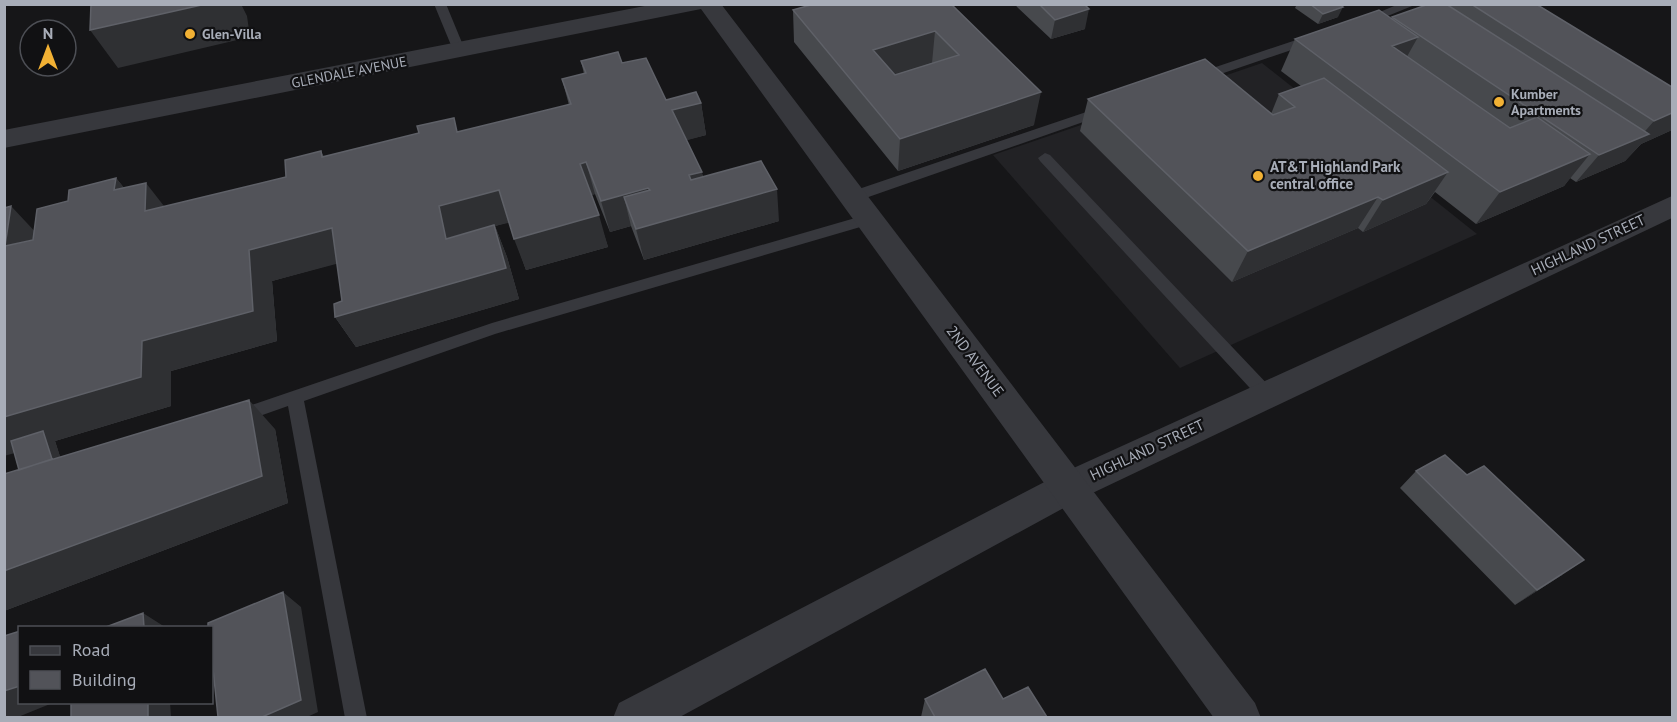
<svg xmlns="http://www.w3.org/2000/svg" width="1677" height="722" viewBox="0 0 1677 722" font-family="'PT Sans',sans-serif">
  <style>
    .built { fill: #222225 }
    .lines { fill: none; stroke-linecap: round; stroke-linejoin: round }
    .service { fill: #37383d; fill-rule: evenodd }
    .minor { fill: #37383d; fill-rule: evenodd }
    .tertiary { fill: #37383d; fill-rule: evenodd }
    .wall { fill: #47494d }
    .shaded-wall { fill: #2f3033 }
    .building { fill: #525359; stroke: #5f6168; stroke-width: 1.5; fill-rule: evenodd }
    .poi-dot { fill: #f2b134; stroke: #111113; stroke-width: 2 }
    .labels { text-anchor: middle; stroke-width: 4.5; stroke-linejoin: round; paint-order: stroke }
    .far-poi-label { font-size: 14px; font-weight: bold; fill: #a8adb8; stroke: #111113; text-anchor: start }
    .far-street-label { font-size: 14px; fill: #a8adb8; stroke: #111113 }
    .poi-label { font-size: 15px; font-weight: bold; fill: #a8adb8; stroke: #111113; text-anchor: start }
    .street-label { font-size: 15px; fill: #a8adb8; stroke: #111113 }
  </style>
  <rect width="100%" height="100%" fill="#161618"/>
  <!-- built -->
  <path class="built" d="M1262 63 1477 234 1180 368 993 155Z"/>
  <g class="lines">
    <!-- service -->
    <path class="service" d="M434 4H446L465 50 463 53H455L453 50Z
      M1399 4H1417L1368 24 1364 25 1358 21Z
      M1314 34 1320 38 1318 41 1203 80 1199 81 1193 77 1195 74Z
      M1104 106 1109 107 1111 110 1109 113 857 201 852 202 845 197 847 193Z
      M1045 153 1050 155 1273 390 1275 395 1273 400 1267 402 1261 400 1040 161 1038 158Z
      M869 214 876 219 874 223 495 334 304 401 367 718H345L288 406 237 424 231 422 228 417 231 412 492 323Z"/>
    <!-- minor -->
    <path class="minor" d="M1672 196V218L1082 498 678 718H613L619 703 1056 476Z"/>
    <!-- tertiary -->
    <path class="tertiary" d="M655 4H721L1255 703 1261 718H1214L701 9 4 148V130Z"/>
  </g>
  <!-- wall -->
  <path class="wall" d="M951 4 1034 125 898 171 794 42 793 10Z
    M1014 4H1084L1085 29 1051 39Z
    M1297 4H1339L1338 17 1318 24 1295 8Z
    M1429 4H1536L1672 87V130L1641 144 1625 161 1576 182 1570 178 1564 186 1476 224 1435 192 1426 204 1363 232 1358 228 1232 282 1080 131 1088 99 1271 114 1279 94 1301 86 1281 71 1295 39 1391 19 1392 17Z
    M581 61 622 63 666 100 701 103 706 135 686 140 703 176 779 221 644 260 631 226 610 232 595 194 591 195 608 247 526 270 509 222 495 226 507 257 519 299 356 347 335 317 342 301 337 263 272 281 277 341 171 371V406L55 441 60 457 275 429 288 503 4 611V474L19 470 34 230 68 201 116 178 124 188 164 207 286 177 321 151 324 157 459 132 569 105 562 79 584 74Z
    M1416 471 1562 575 1515 605 1400 488Z
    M925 699H1003L1047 717H921Z"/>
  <!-- shaded-wall -->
  <path class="shaded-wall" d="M206 4H241L247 16 250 37 118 68 90 30Z
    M1343 7 1338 17 1318 24 1323 14Z
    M1089 9 1085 29 1051 39 1055 20Z
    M935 31 932 63 872 82 873 50Z
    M1418 37 1400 69 1392 46Z
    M1041 92 1034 125 898 171 900 139Z
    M701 103 706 135 677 143 672 110Z
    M1672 113V130L1641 144 1625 161 1576 182 1599 155 1639 138 1654 121Z
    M1590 154 1564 186 1476 224 1500 192Z
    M586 162 595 194 589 196 580 164Z
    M702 172 707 204 695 207 689 175Z
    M1448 172 1426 204 1363 232 1383 200Z
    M116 178 142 210 114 190Z
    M146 183 171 215 145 211Z
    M648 188 655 220 624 197 631 226 610 232 601 201Z
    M777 189 779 221 644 260 636 229Z
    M499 190 512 222 495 226 507 257 519 299 356 347 335 317 446 239 439 206Z
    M1378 197 1358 228 1232 282 1248 251Z
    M11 206 41 238 5 246Z
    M599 215 608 247 526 270 514 239Z
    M332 228 351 260 272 281 277 341 171 371V406L55 441 72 492 37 502 47 444 4 456V417L142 341 249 250Z
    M249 400 275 429 288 503 4 611V571Z
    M1584 560 1562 575 1515 605 1537 590Z
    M283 592 301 607 318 712 307 717H262Z
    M143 613 165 627H144Z
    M20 686V702H55L18 717H4V691Z
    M148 702H170L171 717H148Z"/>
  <!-- building -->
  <path class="building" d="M91 4H206L90 30Z
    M814 4H951L1041 92 900 139 793 10ZM935 31 959 55 895 75 873 50Z
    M1039 4H1084L1089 9 1055 20Z
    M1310 4H1339L1343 7 1323 14Z
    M1429 4H1446L1649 134 1599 155 1392 17Z
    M1471 4H1536L1672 87V113L1654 121Z
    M1379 10 1418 37 1392 46 1510 128 1537 117 1590 154 1500 192 1295 39Z
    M618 52 622 63 646 58 666 100 696 92 701 103 672 110 702 172 689 175 691 180 761 161 777 189 636 229 624 197 650 190 648 188 601 201 586 162 580 164 599 215 514 239 499 190 439 206 446 239 494 225 506 268 335 317 334 304 342 301 332 228 249 250 253 311 142 341 141 377 4 417V208L11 206 5 246 33 240 37 209 68 201 69 190 116 178 114 190 146 183 145 211 286 177 285 160 321 151 322 157 419 133 417 126 454 118 457 132 571 104 562 79 586 73 581 61Z
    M1205 59 1273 115 1295 107 1279 94 1324 78 1448 172 1383 200 1378 197 1248 251 1088 99Z
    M249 400 262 476 4 571V474Z
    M43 431 52 459 19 470 11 441Z
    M1445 455 1467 475 1484 466 1584 560 1537 590 1416 471Z
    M283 592 301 700 262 717H218L212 659V627H208V623Z
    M143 613 144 627H106Z
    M20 631V686L4 691V636Z
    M985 669 1003 699 1028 687 1047 717H935L925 699Z
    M71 702H148V717H71Z"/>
  <!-- markers -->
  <g class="poi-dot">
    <circle cx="190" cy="34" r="6"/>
    <circle cx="1499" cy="102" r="6"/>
    <circle cx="1258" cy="176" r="6"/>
  </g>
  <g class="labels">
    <!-- far-poi labels -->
    <g class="far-poi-label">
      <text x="202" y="39">Glen-Villa</text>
      <text x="1511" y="99">Kumber<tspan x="1511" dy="16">Apartments</tspan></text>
    </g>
    <!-- far-street labels -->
    <g class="far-street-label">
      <text transform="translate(349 72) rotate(-11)" y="5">GLENDALE AVENUE</text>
    </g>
    <!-- poi labels -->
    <g class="poi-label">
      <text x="1270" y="172">AT&amp;T Highland Park<tspan x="1270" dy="17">central office</tspan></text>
    </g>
    <!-- street labels -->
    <g class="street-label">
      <text transform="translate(1588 245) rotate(-25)" y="5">HIGHLAND STREET</text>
      <text transform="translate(975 361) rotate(53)" y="5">2ND AVENUE</text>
      <text transform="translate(1147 450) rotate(-25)" y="5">HIGHLAND STREET</text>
    </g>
  </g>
  <!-- border -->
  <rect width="1677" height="722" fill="none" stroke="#a8adb8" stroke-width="12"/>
  <!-- legend -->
  <rect x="18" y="626" width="195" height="78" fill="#111113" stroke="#4d4f55" stroke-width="1.5"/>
  <rect x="30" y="646" width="30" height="9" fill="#37383d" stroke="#4d4f55" stroke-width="1.5"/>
  <text x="72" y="656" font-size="18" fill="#a8adb8">Road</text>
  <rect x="30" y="671" width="30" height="18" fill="#525359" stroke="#4d4f55" stroke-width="1.5"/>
  <text x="72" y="686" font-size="18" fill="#a8adb8">Building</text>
  <!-- north arrow -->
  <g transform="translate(48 48)"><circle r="28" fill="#111113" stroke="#4d4f55" stroke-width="1.5"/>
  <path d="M0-4.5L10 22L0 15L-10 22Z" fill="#f2b134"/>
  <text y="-9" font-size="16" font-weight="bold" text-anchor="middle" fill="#a8adb8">N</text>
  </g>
</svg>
